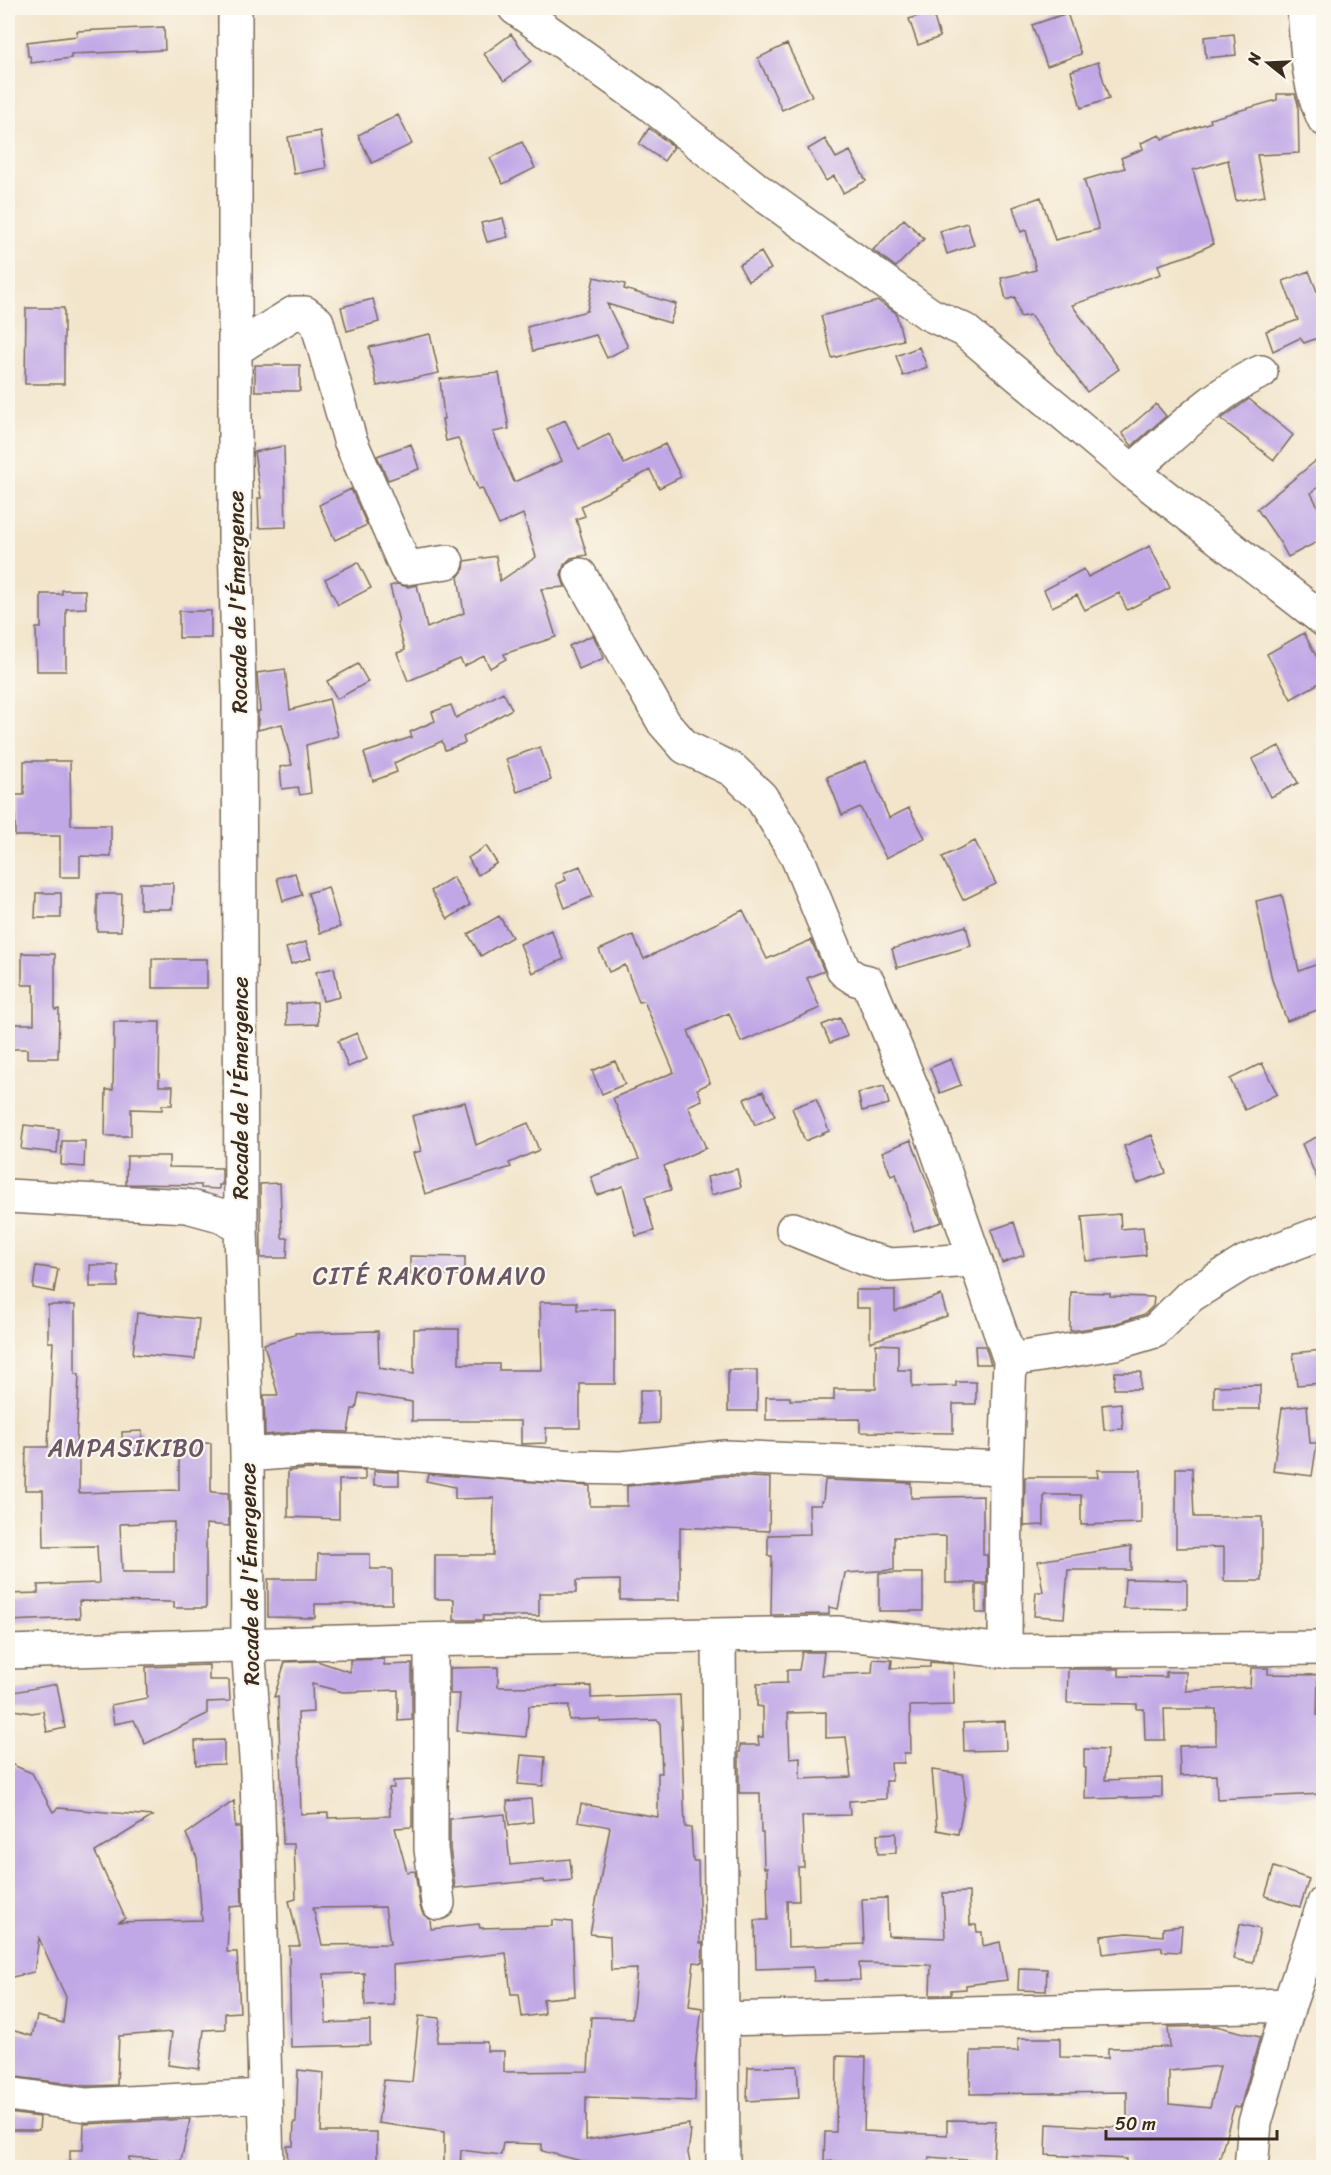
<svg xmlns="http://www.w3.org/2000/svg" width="1331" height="2175" viewBox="0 0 1331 2175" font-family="Sriracha,sans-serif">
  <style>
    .building { fill: #c0a8e6; fill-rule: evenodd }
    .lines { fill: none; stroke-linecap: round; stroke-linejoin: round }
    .minor-casing { stroke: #7b6b5b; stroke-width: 36 }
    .minor { stroke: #fff; stroke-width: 33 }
    .labels { text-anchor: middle; stroke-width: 4.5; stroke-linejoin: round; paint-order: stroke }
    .street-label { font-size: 22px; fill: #3b2a1e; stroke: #fbf7ec }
    .neighbourhood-label { font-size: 24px; letter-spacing: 1.5px; fill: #6a5664; stroke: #fbf7ec }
  </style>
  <rect width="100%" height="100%" fill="#fbf7ec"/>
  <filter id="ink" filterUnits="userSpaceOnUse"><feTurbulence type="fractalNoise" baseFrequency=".0167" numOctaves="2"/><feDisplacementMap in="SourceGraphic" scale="12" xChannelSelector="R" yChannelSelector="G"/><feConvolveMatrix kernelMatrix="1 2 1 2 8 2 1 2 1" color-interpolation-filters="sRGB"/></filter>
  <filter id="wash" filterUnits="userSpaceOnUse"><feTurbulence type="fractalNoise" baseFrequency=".008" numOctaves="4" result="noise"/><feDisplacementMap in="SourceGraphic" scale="24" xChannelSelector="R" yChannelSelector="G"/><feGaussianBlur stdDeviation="1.35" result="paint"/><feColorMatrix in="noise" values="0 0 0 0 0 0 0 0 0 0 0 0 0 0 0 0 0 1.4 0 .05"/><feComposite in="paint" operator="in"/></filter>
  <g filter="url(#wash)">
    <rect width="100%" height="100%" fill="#f2e5cb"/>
    <g id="blocks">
      <!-- building -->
      <path class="building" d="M932 11 940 37 918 45 909 19Z
        M1067 13 1081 54 1047 66 1032 25Z
        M164 27 165 50 71 54V58L31 63 30 56H28L27 42 77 36V31Z
        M511 34 531 61 504 81 484 54Z
        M1234 34 1236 55 1206 58 1204 37Z
        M787 44 812 96 782 110 758 58Z
        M1098 62 1109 99 1081 108 1071 71Z
        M1277 94H1295L1298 104 1299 153 1257 155 1265 196 1236 201 1228 160 1193 170 1213 244 1190 255 1158 265 1161 274 1072 305 1119 369 1087 392 1030 315 1020 317 1015 297 1006 300 1001 278 1036 270 1026 230 1021 232 1013 207 1041 197 1055 240 1099 229 1084 180 1125 168 1121 158 1143 149 1141 143 1160 135 1162 139 1211 122 1210 119 1277 100Z
        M398 115 412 144 372 163 358 135Z
        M649 128 674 147 664 161 639 144Z
        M320 131 326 168 294 174 288 137Z
        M825 139 836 158 850 151 866 181 843 193 834 176 826 181 808 149Z
        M522 142 535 168 503 184 490 158Z
        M503 218 508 237 487 242 481 223Z
        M904 219 924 239 896 267 873 250Z
        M967 223 974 245 947 254 940 231Z
        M761 252 771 269 748 281 739 265Z
        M1309 271 1323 307V311L1318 313 1323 312V336L1304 343 1300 338 1273 351 1266 331 1298 320 1283 281Z
        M594 277 625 284 624 289 676 304 670 323 607 304 628 347 607 358 596 335 533 351 527 327 587 311Z
        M373 299 379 322 347 331 341 307Z
        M878 301 896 313 903 340 832 358 821 316Z
        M26 308H64V384H25Z
        M430 334 439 373 377 386 369 347Z
        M919 347 927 367 903 376 896 356Z
        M255 365H300V391H255Z
        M499 373 509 429 493 432 514 482 562 461 547 429 565 420 579 449 609 434 624 464 665 444 681 477 659 488 650 470 581 506 585 516 576 519 587 555 571 558 564 565 561 575 565 587 541 589 556 637 504 654 506 659 490 668 484 656 464 666 460 659 408 681 397 653 405 650 397 623 399 622 390 586 397 584 408 587 417 585 427 628 464 613 458 577 464 569 465 561 496 556 500 581 536 557 523 514 499 525 482 488 478 489 458 438 446 441 442 419H444L440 379Z
        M1249 399 1293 435 1274 460 1221 419Z
        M1156 404 1166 416 1132 446 1122 433Z
        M411 444 419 469 388 480 377 456Z
        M284 446 286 527 259 528 258 498H261L254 452Z
        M1323 455V483L1311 493 1323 517V539L1288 557 1281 544 1257 509Z
        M351 489 367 525 335 540 319 505Z
        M1150 546 1170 588 1127 610 1119 593 1085 610 1077 595 1052 607 1044 590 1084 569 1088 577Z
        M358 562 371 588 338 605 325 579Z
        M62 590H85L86 608 66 609V671H37L36 628H41V594H62Z
        M179 611H211V638H179Z
        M1304 633 1323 669V681L1291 699 1267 654Z
        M593 635 604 658 579 669 569 646Z
        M358 664 368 682 337 699 327 681Z
        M285 669 290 710 329 699 338 736 306 745 311 793 300 795 298 787 282 789 280 767 292 765 282 724 258 730V711H260L257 673Z
        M503 692 512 709 463 737 465 743 445 750 442 741 394 763 397 772 373 781 364 753 412 737 410 732 435 721 432 712 451 705 456 718Z
        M1279 746 1298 783 1271 797 1252 759Z
        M540 747 551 780 517 792 506 759Z
        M24 761H70L71 825H111V857L80 856V877H60V836H15V795H24Z
        M866 761 889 818 909 808 925 838 886 858 860 807 842 815 827 777Z
        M975 841 996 884 963 900 942 857Z
        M486 846 497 863 478 875 468 858Z
        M580 866 593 896 565 908 556 884 566 880 563 873Z
        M295 873 302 895 283 901 277 878Z
        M453 877 470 905 448 919 431 891Z
        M140 883H173L172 909H140Z
        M328 887 340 927 320 933 308 893Z
        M36 893H61V918H35Z
        M97 894H122L121 931H97Z
        M1282 895 1299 971 1318 964 1323 978V1008L1287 1021 1272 980 1256 901Z
        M743 910 767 959 811 940 824 971 807 978 820 1008 741 1042 729 1013 688 1031 710 1083 697 1089 702 1100 688 1106 706 1148 664 1166 671 1190 645 1197 654 1231 636 1236 623 1186 597 1195 591 1177 639 1159 613 1098 674 1072 644 1001 639 1002 625 965 609 972 599 950 633 935 644 959Z
        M499 916 512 937 481 956 468 934Z
        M966 926 971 946 897 968 892 949Z
        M551 930 564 959 532 973 520 944Z
        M306 942 311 958 291 964 286 948Z
        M22 953 55 954V1010L59 1009 58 1058H27V1049H8V1024H34V985H22Z
        M152 959H207V988H152Z
        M334 968 340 997 323 1001 316 972Z
        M317 1002 318 1024 287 1025 286 1004Z
        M840 1018 847 1036 830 1043 822 1025Z
        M114 1022H160L159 1086H173L172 1105H162V1110L131 1109V1136H105L106 1090H113Z
        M357 1033 367 1059 348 1067 338 1041Z
        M951 1059 961 1085 940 1093 930 1068Z
        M615 1061 625 1084 602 1094 592 1071Z
        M1262 1063 1277 1094 1245 1110 1230 1079Z
        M884 1086 889 1104 862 1111 858 1093Z
        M763 1091 775 1116 755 1125 744 1099Z
        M816 1099 829 1131 805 1141 792 1108Z
        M465 1102 476 1145 528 1123 539 1150 509 1163 511 1167 425 1194 413 1153 421 1151 412 1116Z
        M24 1125 59 1129 57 1153 21 1149Z
        M1323 1134V1192L1302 1144Z
        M1152 1135 1166 1173 1137 1183 1124 1146Z
        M911 1140 942 1222 914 1231 896 1174 891 1176 882 1152Z
        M62 1141H85L84 1167 61 1165Z
        M127 1156H169V1167L222 1168V1185H219V1189L201 1188V1185L126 1184Z
        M737 1169 741 1187 711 1195 707 1177Z
        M280 1183 282 1238H288L287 1258H261L260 1184Z
        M1120 1214 1121 1229 1143 1227 1146 1255 1086 1261 1082 1217Z
        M1014 1222 1024 1255 1002 1263 991 1230Z
        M410 1256 465 1257V1275L410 1274Z
        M90 1265H118V1287H90Z
        M36 1266 58 1269 54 1292 33 1288Z
        M856 1290H895V1311L941 1295 947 1316 870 1342V1308H856Z
        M1071 1292 1110 1293V1296L1154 1297 1153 1306 1145 1314 1111 1325 1070 1331Z
        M540 1302H577V1310L615 1309V1384H580V1428H546V1443L521 1444V1421H412V1402L359 1393 356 1409H352L348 1432 308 1431 265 1435 264 1395H278L264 1344 295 1335V1333L378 1331 379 1368 414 1374V1329H459V1364H499V1370H542Z
        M48 1305H75V1374H79L76 1447H79V1493L179 1490V1444L211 1443V1492L228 1493 229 1526 206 1524V1608H174V1602L79 1601 80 1618 8 1621V1594L38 1593V1585L99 1583 97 1546 44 1547 43 1490H25L26 1447H48L53 1342H48ZM174 1522V1572H122L120 1524Z
        M137 1313 199 1319 195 1359 133 1354Z
        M876 1344 898 1345V1370H912V1387L956 1386V1382H976V1404H953V1433L860 1432V1419L766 1420V1397H790V1400H834V1389H876Z
        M975 1346H985L991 1364H976Z
        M1323 1350V1383L1297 1385 1293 1353Z
        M728 1370H757V1411H728Z
        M1115 1372H1141L1140 1389H1114Z
        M1260 1385V1409H1214V1386Z
        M640 1390H659V1423L640 1424Z
        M1121 1403 1123 1429 1104 1430 1102 1405Z
        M1307 1405 1310 1443H1317L1312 1476 1273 1471 1282 1408Z
        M142 1431V1455H123L122 1432Z
        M1176 1468H1192L1194 1517H1262V1581H1224V1547L1176 1548Z
        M309 1469 365 1470V1480H339V1519L288 1517V1471Z
        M1097 1470H1141V1523L1081 1525V1495H1044V1525L1024 1526 1025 1477H1098Z
        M374 1471 399 1472V1485H374Z
        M428 1474 590 1486V1506H627V1486L726 1476 770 1478 769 1531 680 1527V1600H620V1580L576 1581V1593H539V1616H483V1620H454V1599H435V1555H493L494 1498 455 1499V1487L426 1481Z
        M825 1480 911 1483V1498L983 1496V1555H987V1583H946V1536L894 1537V1570L845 1573 838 1609 829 1607V1614L771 1615 772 1556H768V1535L810 1534 809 1505H821V1501H823Z
        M1131 1546V1570H1068L1064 1618 1034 1616 1036 1592H1043L1038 1561Z
        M318 1554H370V1569H392V1604H315V1618L268 1617V1579H317Z
        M879 1573H923V1611H879Z
        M1125 1579 1187 1580V1609L1123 1608Z
        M976 1585H987L986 1613H976Z
        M802 1652H824L821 1675 872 1673 873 1659 892 1660 891 1668 930 1667V1662L953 1664 954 1705 910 1706 911 1753H904V1763H891L892 1781H886V1799L849 1801 850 1815 802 1816 804 1867H798L799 1901H787L788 1947 864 1944 862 1899 887 1898 888 1936 945 1938 943 1893 969 1892 970 1925H976L977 1932H982L983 1946 1000 1942 1007 1980 966 1985V1989L951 1990V1995H930L931 1965 859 1963 860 1980 814 1981 813 1967 756 1969 755 1920H768L767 1868H764L763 1833H761L760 1793H739V1752H740V1745H759L758 1737H763V1707L757 1706V1684L787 1683V1670H799ZM826 1712V1738L846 1737 851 1777 800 1779V1757L790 1758 788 1713Z
        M384 1659V1665L412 1664V1720L398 1721V1690L343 1692 312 1684 313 1712 298 1713 301 1814 328 1813V1818L390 1816 389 1788H394L393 1781 412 1780V1827L395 1828 407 1872 415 1871 420 1906 423 1914 430 1920 431 1929 479 1924 480 1928 552 1926V1920L572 1922 575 1996 543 1999 544 2014 522 2017 519 1994H511L506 1953 393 1965 394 2005 365 2006 364 1973 324 1974 326 2023 370 2021V2045L291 2047 289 1946H300L289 1901 296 1899 294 1844H283L278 1696 274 1697 285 1662 317 1661 350 1672V1660ZM385 1907 390 1944 322 1945 313 1908Z
        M209 1665V1680H229L230 1701 207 1702V1714L145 1744 134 1720 114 1724 111 1705 147 1698 146 1667Z
        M498 1667V1687L591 1686V1698L680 1695 685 1827 691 1828 693 1861H698L700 1943H703L702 1963 694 1962 689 2006 702 2008 696 2058 695 2101 586 2097V2140L689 2124V2130H691L688 2153 691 2168H609L542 2151V2144L503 2143 501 2155 461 2150 460 2168H444V2132L378 2123 384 2080 412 2082 419 2016 440 2018 437 2042H487V2051H504V2072L588 2071 591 2017 632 2018 637 1969 611 1970 610 1936 590 1934 610 1827 578 1821 581 1804 658 1817V1773H662L660 1722 657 1720 600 1722V1719L569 1720V1705L529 1706 526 1737 457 1731 460 1694H450V1668Z
        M1251 1668H1268V1674L1318 1675 1317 1715 1323 1714V1794L1217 1799 1216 1775 1180 1776 1179 1746 1216 1745V1709H1164L1165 1740H1145L1144 1709H1137V1704L1067 1703 1068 1669H1119V1676L1166 1677V1672H1186V1691L1250 1687Z
        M57 1684 65 1728 47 1732 43 1711 32 1713 8 1709V1693Z
        M1005 1721 1006 1750 964 1751 963 1723Z
        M224 1740V1764L196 1765 195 1741Z
        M1084 1749 1107 1750 1105 1780 1162 1778V1797L1085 1799 1086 1768H1084Z
        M521 1755 545 1757 543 1786 518 1784Z
        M8 1763 32 1773 53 1812 58 1808 153 1816 95 1852 125 1918 119 1922 202 1920 197 1858 186 1834 234 1801 235 1827H240L242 1906 229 1907 227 1952H237L240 2012 225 2013V2029L204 2030 199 2069 168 2065 172 2032 119 2036 117 2085 87 2086 8 2076V2029L32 2036 37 2016 63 2023 66 1997 39 1938 34 1972 8 1978Z
        M932 1770 963 1774 965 1797 958 1834 937 1830Z
        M531 1799 533 1822 509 1825 507 1801Z
        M505 1814 510 1865 570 1859 572 1880 544 1883V1880L455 1888 450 1848V1819Z
        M896 1833V1853L878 1854 877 1834Z
        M1274 1867 1309 1879 1300 1907 1265 1896Z
        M1240 1924 1260 1929 1253 1963 1233 1959Z
        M1182 1926 1180 1952 1162 1951V1947L1103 1954 1101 1936 1128 1933 1163 1936V1928Z
        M1019 1968 1047 1969 1046 1991 1018 1990Z
        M1216 2026 1260 2037 1240 2108 1234 2107 1217 2168H1126L1127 2159 1046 2155 1047 2124 1127 2128V2092L970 2094 971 2051H1018V2038H1060V2057L1108 2058V2048L1170 2047 1168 2027ZM1220 2066 1210 2108 1169 2104V2071Z
        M837 2056 866 2057 864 2131 947 2135V2120L996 2121 993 2162 929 2157 928 2165 824 2161 825 2132H836Z
        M797 2066 799 2098 747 2101 748 2067Z
        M298 2070 324 2073 321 2132H377V2168H288L287 2146H293L294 2122H296Z
        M8 2113 40 2117 39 2130H8Z
        M190 2119 181 2161 129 2157V2168H70V2150H83L84 2124Z"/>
    </g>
  </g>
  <g filter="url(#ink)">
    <use href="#blocks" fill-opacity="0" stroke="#7b6b5b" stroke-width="1.5"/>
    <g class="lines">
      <!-- minor casing -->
      <g class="minor-casing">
        <path id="minor" d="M235 8V538L239 693 241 1228 247 1455 248 1644 257 1773 267 2168
          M515 8 651 105 760 192 929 314 964 330 1132 471 1324 620
          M1304 8C1307 45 1307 84 1324 119
          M236 349 294 313H305L317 322 350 440 406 568 447 562
          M1132 471C1168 440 1218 390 1261 372
          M580 575 664 723 685 747 733 770 761 797 796 854 844 971 856 979 868 982 933 1138 1010 1360 1006 1468 1005 1651
          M8 1196 187 1206 220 1215 241 1228
          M793 1229 864 1258 890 1265 975 1260
          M1010 1360 1115 1343 1155 1331 1190 1296 1245 1262 1324 1232
          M247 1455 309 1450 380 1452 574 1467 621 1468 725 1457 1006 1468
          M719 1636 723 2168
          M431 1640V1849L438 1903
          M8 1652 408 1640 837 1633 1005 1651 1324 1648
          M722 2019 1289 2005
          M8 2094 86 2105 265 2096
          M1251 2168 1255 2123 1289 2005 1324 1903"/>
      </g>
      <!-- minor -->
      <use href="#minor" class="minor"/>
    </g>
  </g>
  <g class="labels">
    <!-- street labels -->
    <g class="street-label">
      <text transform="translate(237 602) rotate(-91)" y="8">Rocade de l'Émergence</text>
      <text transform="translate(240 1088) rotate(-90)" y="8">Rocade de l'Émergence</text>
      <text transform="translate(249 1574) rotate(-91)" y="8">Rocade de l'Émergence</text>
    </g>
    <!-- neighbourhood labels -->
    <g class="neighbourhood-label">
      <text x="430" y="1284">CITÉ RAKOTOMAVO</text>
      <text x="127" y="1456">AMPASIKIBO</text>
    </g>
  </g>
  <!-- margin -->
  <rect width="1331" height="2175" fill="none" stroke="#fbf7ec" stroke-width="30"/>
  <!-- north arrow -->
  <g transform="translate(1268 63) rotate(288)" stroke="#fbf7ec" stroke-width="4.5" paint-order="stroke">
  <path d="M0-4.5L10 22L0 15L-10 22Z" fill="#3b2a1e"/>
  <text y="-9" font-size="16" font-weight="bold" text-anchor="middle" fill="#3b2a1e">N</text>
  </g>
  <!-- scale -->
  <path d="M1106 2130v9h171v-9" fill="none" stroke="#3b2a1e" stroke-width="3"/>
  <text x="1115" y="2130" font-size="18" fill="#3b2a1e" stroke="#fbf7ec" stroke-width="4.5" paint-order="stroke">50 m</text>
</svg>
